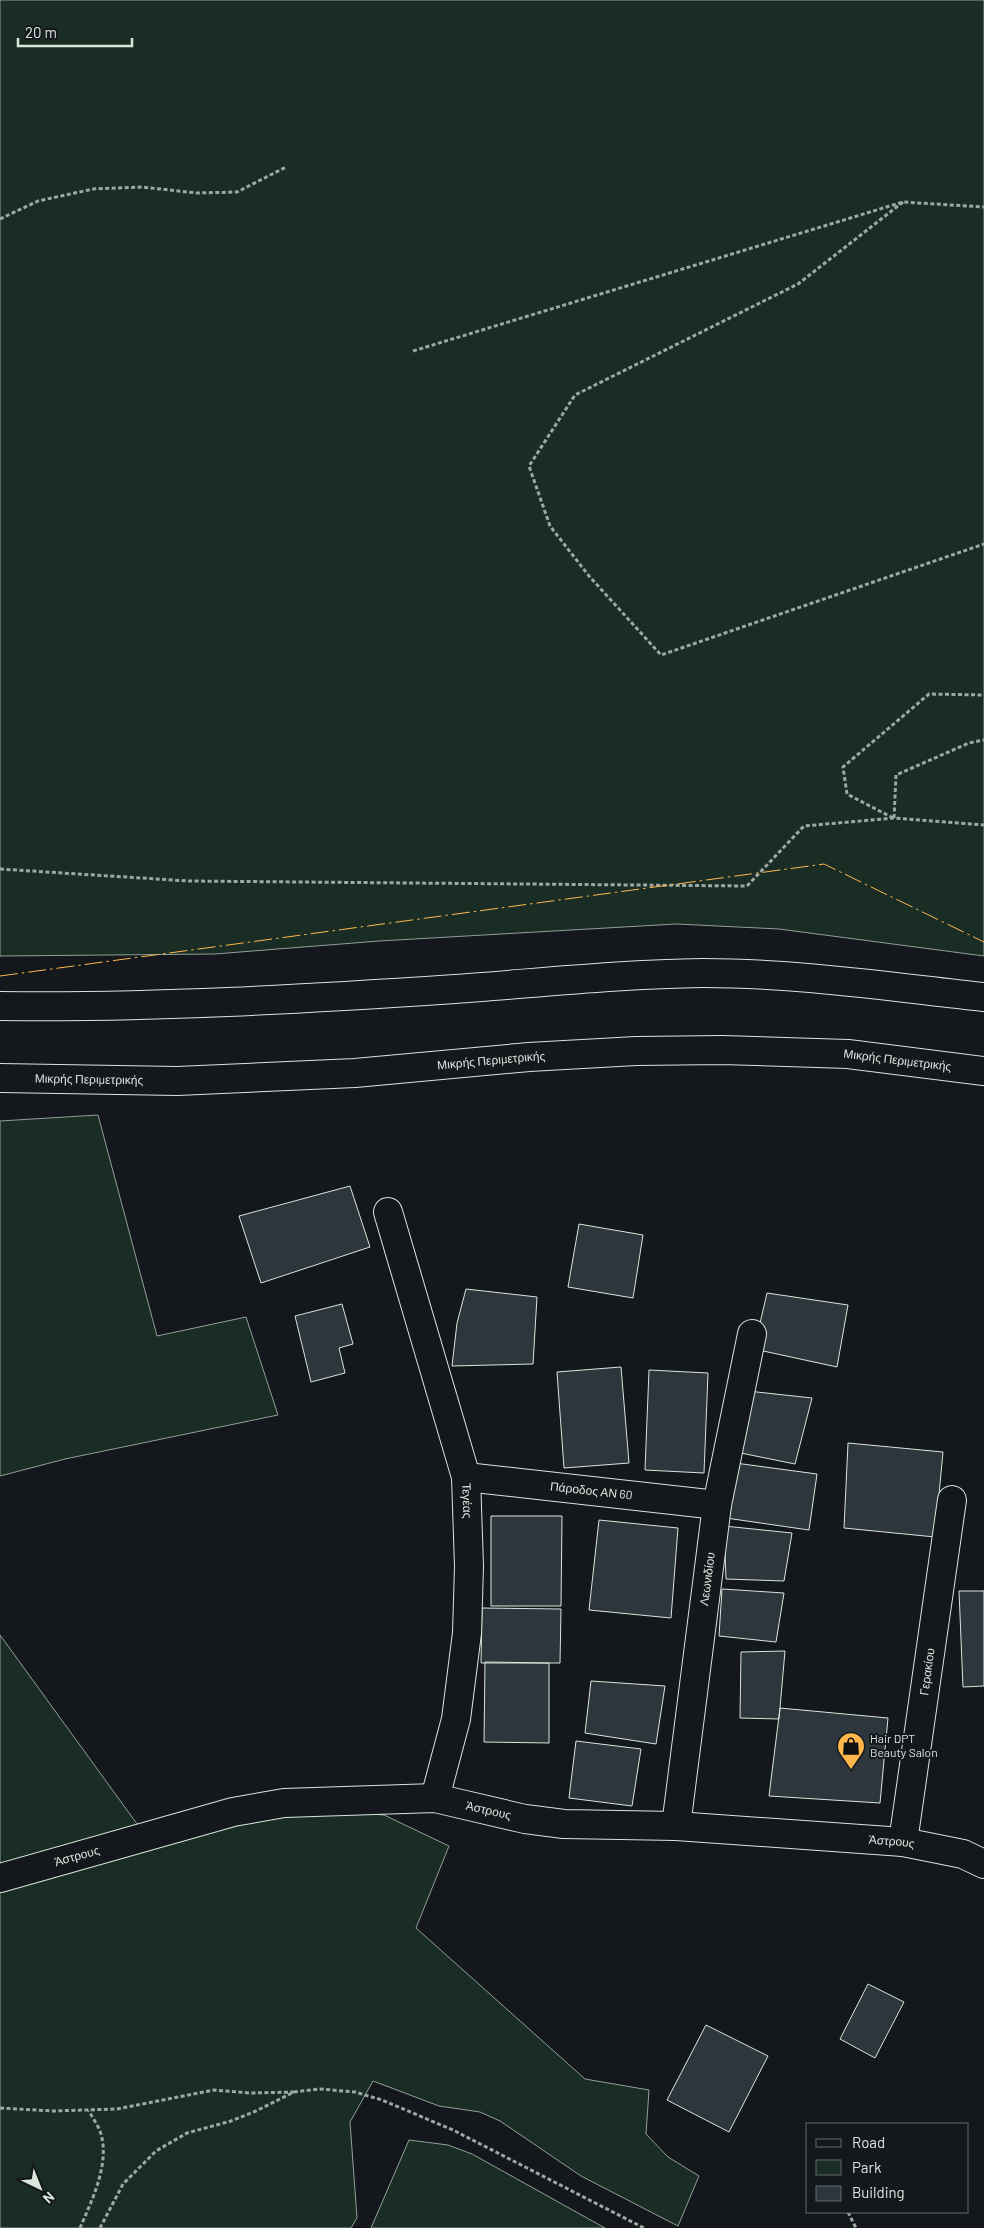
<svg xmlns="http://www.w3.org/2000/svg" width="984" height="2228" viewBox="0 0 984 2228" font-family="Barlow,sans-serif">
  <style>
    .green { fill: #1a2d24; stroke: #939e99 }
    .building { fill: #2c363c; stroke: #d8e6dc }
    .lines { fill: none; stroke-linecap: round; stroke-linejoin: round }
    .minor-casing { stroke: #d8e6dc; stroke-width: 30 }
    .major-casing { stroke: #d8e6dc; stroke-width: 30 }
    .path { stroke: #9da8a2; stroke-width: 3; stroke-dasharray: 4 2.5; stroke-linecap: butt }
    .minor { stroke: #14181c; stroke-width: 28 }
    .major { stroke: #14181c; stroke-width: 28 }
    .power { stroke: #ffb74d; stroke-width: 1; stroke-dasharray: 18 4 2.5 4; stroke-linecap: butt }
    .labels { text-anchor: middle; stroke-width: 4; stroke-linejoin: round; paint-order: stroke }
    .street-label { font-size: 12px; fill: #d8e6dc; stroke: #14181c }
    .poi-label { font-size: 12px; fill: #d8e6dc; stroke: #14181c; text-anchor: start }
  </style>
  <rect width="100%" height="100%" fill="#14181c"/>
  <!-- green -->
  <path class="green" d="M0 0H984V956L779 929 676 924 379 941 215 954 0 956Z
    M98 1115 157 1336 246 1317 278 1415 65 1459 0 1476V1121Z
    M0 1635 140 1828 0 1870Z
    M357 1813 384 1815 449 1846 416 1928 585 2079 649 2090 646 2134 668 2157 699 2176 678 2226 581 2176 500 2121 480 2112 439 2106 373 2081 350 2122 357 2218 351 2228H0V1887L143 1846 282 1814Z
    M409 2140 448 2145 472 2154 605 2228H371Z"/>
  <!-- building -->
  <path class="building" d="M350 1186 370 1247 261 1283 239 1216Z
    M579 1224 643 1235 633 1298 568 1287Z
    M466 1289 537 1297 533 1364 452 1366 457 1323Z
    M767 1293 848 1305 837 1367 754 1349Z
    M342 1304 353 1344 339 1348 345 1373 311 1382 295 1316Z
    M621 1367 629 1463 564 1468 557 1372Z
    M649 1370 708 1373 704 1473 645 1470Z
    M748 1391 812 1398 795 1464 731 1451Z
    M848 1443 943 1452 935 1537 844 1528Z
    M735 1463 817 1474 809 1530 726 1518Z
    M491 1516H562L561 1606H491Z
    M599 1520 678 1528 671 1618 589 1610Z
    M724 1526 792 1533 784 1581 726 1579Z
    M722 1589 784 1593 776 1642 719 1636Z
    M959 1591H984V1686L963 1687Z
    M482 1608 561 1609 560 1663H481Z
    M785 1651 779 1719 740 1718 741 1652Z
    M485 1662 549 1663V1743L484 1742Z
    M591 1681 665 1686 656 1744 585 1733Z
    M780 1708 888 1718 880 1803 769 1796Z
    M576 1741 641 1749 632 1806 569 1798Z
    M868 1984 904 2002 875 2058 840 2039Z
    M706 2025 768 2056 729 2132 667 2100Z"/>
  <g class="lines">
    <!-- minor casing -->
    <g class="minor-casing">
      <g id="minor">
        <path id="s1" d="M388 1212 466 1477 469 1566 467 1633 456 1719 435 1798"/>
        <path id="s2" d="M466 1477 717 1505"/>
        <path id="s3" d="M676 1826 717 1505 752 1334"/>
        <path id="s4" d="M903 1842 952 1500"/>
        <path id="s5" d="M0 1878 233 1812 284 1803 435 1798 525 1819 564 1824 676 1826 903 1842 963 1854 984 1864"/>
      </g>
    </g>
    <!-- major casing -->
    <g class="major-casing">
      <g id="major">
        <path d="M0 1006C152 1008 304 999 455 989 538 983 620 974 703 973 797 973 891 987 984 997"/>
        <path id="s6" d="M0 1078 177 1081 355 1073 529 1057 636 1051 722 1050 848 1054 984 1071"/>
      </g>
    </g>
    <!-- path -->
    <path class="path" d="M903 202 798 284 575 395 529 466 550 526 589 576 661 655 984 544
      M0 219 38 201 93 189 142 187 197 193 237 192 286 167
      M413 351 903 202 984 207
      M893 818 847 794 843 767 929 694 984 695
      M894 818 896 775 969 743 984 740
      M0 869 188 881 747 886 804 826 894 818 984 825
      M0 2108 52 2111 117 2109 214 2090 250 2093 294 2092
      M848 2212 856 2228
      M80 2228C92 2200 111 2162 100 2131 97 2124 92 2117 89 2111
      M100 2228 123 2184 156 2151 187 2133 231 2121 256 2111 294 2092 320 2089 355 2092 382 2100 453 2130 644 2228"/>
    <!-- minor -->
    <use href="#minor" class="minor"/>
    <!-- major -->
    <use href="#major" class="major"/>
    <!-- power -->
    <path class="power" d="M0 976 824 864 984 942"/>
  </g>
  <!-- icons -->
  <defs>
    <g id="shop-pin" transform="scale(1.4375)"><path d="M0 17L-7.5 6A9.5 9.5 0 1 1 7.5 6Z" fill="#ffb74d" stroke="#14181c"/><path d="M-5-2.5h2.3a2.7 3.5 0 0 1 5.4 0H5L5.5 6h-11ZM-1.5-2.5h3a1.5 2.3 0 0 0-3 0Z" fill="#111"/></g>
  </defs>
  <g fill-rule="evenodd">
    <use href="#shop-pin" x="851" y="1746"/>
  </g>
  <g class="labels">
    <!-- street labels -->
    <g class="street-label">
      <text dy="4" stroke="none"><textPath href="#s6" startOffset="492">Μικρής Περιμετρικής</textPath></text>
      <text dy="4" stroke="none"><textPath href="#s6" startOffset="899">Μικρής Περιμετρικής</textPath></text>
      <text dy="4" stroke="none"><textPath href="#s6" startOffset="89">Μικρής Περιμετρικής</textPath></text>
      <text dy="4" stroke="none"><textPath href="#s2" startOffset="126">Πάροδος ΑΝ 60</textPath></text>
      <text dy="4" stroke="none"><textPath href="#s1" startOffset="300">Τεγέας</textPath></text>
      <text dy="4" stroke="none"><textPath href="#s3" startOffset="249">Λεωνιδίου</textPath></text>
      <text dy="4" stroke="none"><textPath href="#s4" startOffset="172">Γερακίου</textPath></text>
      <text dy="4" stroke="none"><textPath href="#s5" startOffset="500">Άστρους</textPath></text>
      <text dy="4" stroke="none"><textPath href="#s5" startOffset="905">Άστρους</textPath></text>
      <text dy="4" stroke="none"><textPath href="#s5" startOffset="80">Άστρους</textPath></text>
    </g>
    <!-- poi labels -->
    <g class="poi-label">
      <text x="870" y="1743">Hair DPT<tspan x="870" dy="14">Beauty Salon</tspan></text>
    </g>
  </g>
  <!-- legend -->
  <rect x="806" y="2123" width="162" height="90" fill="#14181c" stroke="#626a69"/>
  <rect x="816" y="2139" width="25" height="8" fill="#14181c" stroke="#626a69"/>
  <text x="852" y="2148" font-size="15" fill="#d8e6dc">Road</text>
  <rect x="816" y="2160" width="25" height="15" fill="#1a2d24" stroke="#626a69"/>
  <text x="852" y="2173" font-size="15" fill="#d8e6dc">Park</text>
  <rect x="816" y="2186" width="25" height="15" fill="#2c363c" stroke="#626a69"/>
  <text x="852" y="2198" font-size="15" fill="#d8e6dc">Building</text>
  <!-- north arrow -->
  <g transform="translate(40 2188) rotate(137)" stroke="#14181c" stroke-width="4" paint-order="stroke">
  <path d="M0-4L9 19L0 12L-9 19Z" fill="#d8e6dc"/>
  <text y="-8" font-size="14" font-weight="bold" text-anchor="middle" fill="#d8e6dc">N</text>
  </g>
  <!-- scale -->
  <path d="M18 38v8h114v-8" fill="none" stroke="#d8e6dc" stroke-width="2.5"/>
  <text x="25" y="38" font-size="15" fill="#d8e6dc" stroke="#14181c" stroke-width="4" paint-order="stroke">20 m</text>
</svg>
